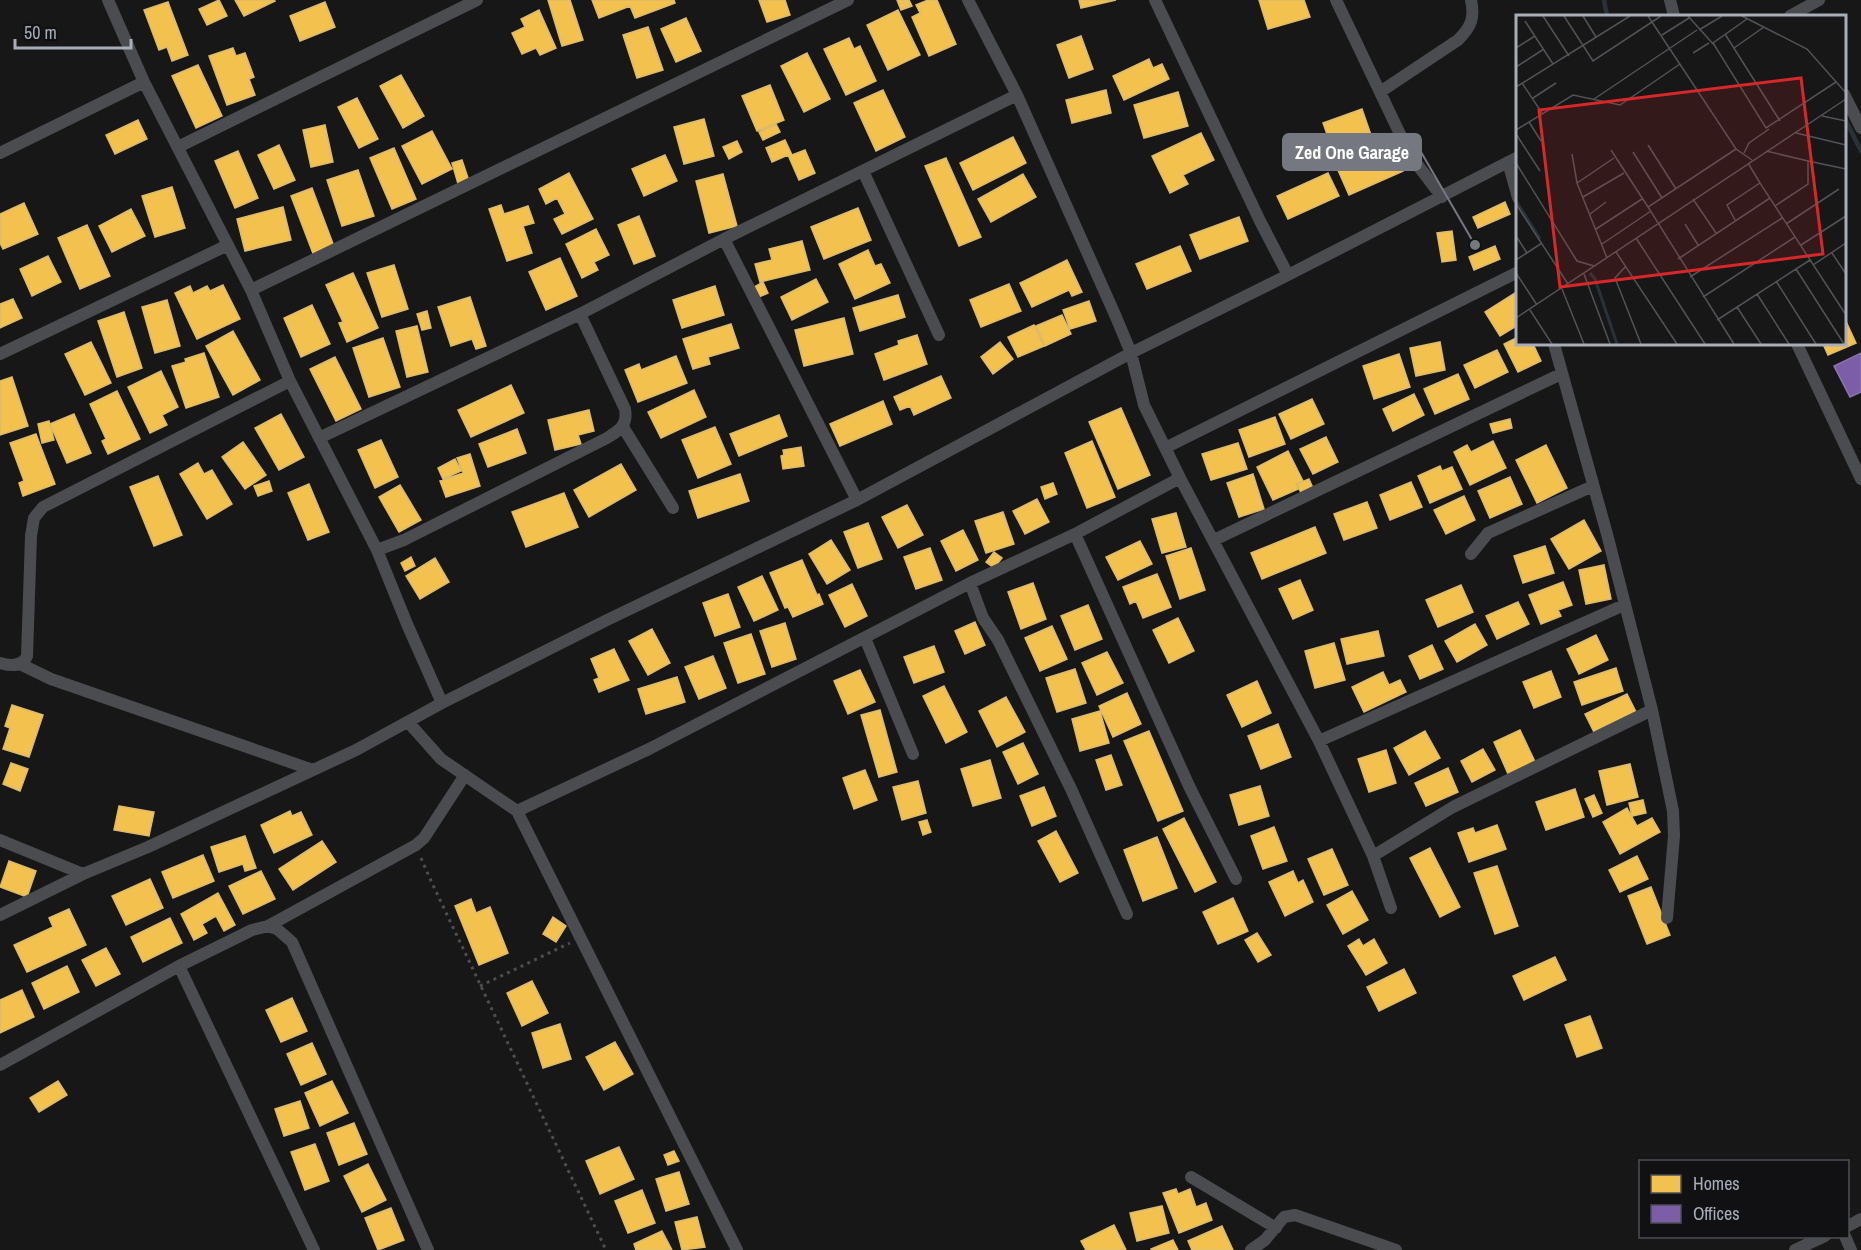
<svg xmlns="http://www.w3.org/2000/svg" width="1861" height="1250" viewBox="0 0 1861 1250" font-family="'Archivo Narrow',sans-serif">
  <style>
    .homes { fill: #f2c14e; stroke: #dcbb6e; stroke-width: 1.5 }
    .offices { fill: #7b5ea7; stroke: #8876ac; stroke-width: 1.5 }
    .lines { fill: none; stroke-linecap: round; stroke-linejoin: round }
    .stream { stroke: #2a3239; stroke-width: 4.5 }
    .path { stroke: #4d4e52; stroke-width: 3; stroke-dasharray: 3 4.5; stroke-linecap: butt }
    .street { stroke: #4b4c50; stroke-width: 12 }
    .inset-river { fill: none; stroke: #2a3239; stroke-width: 3 }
    .inset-road { fill: none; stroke: #515357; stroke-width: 1.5 }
    .view { fill: #d62828; fill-opacity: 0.15; stroke: #d62828; stroke-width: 3 }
    .inset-edge { fill: none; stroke: #a8adb8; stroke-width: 3 }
    .leader { fill: none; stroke: #757880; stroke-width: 2 }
    .callout-dot { fill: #757880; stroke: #111113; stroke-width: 2 }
    .callout { fill: #757880; stroke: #757880; stroke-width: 2 }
    .callout-label { font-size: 18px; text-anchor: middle; font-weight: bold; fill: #fff }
  </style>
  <rect width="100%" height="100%" fill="#171717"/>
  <!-- homes -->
  <path class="homes" d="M219 0 227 16 207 25 199 9Z
    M235 0H274L275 1 244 16Z
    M548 0H570L583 40 562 46Z
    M592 0H674L675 3 635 18 630 6 599 18Z
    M759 0H785L790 15 767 22Z
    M897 0H909L912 6 901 10Z
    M928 0H937L956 44 929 56 912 17 920 13 916 5Z
    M1079 0H1116L1081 8Z
    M1259 0H1304L1310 17 1268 29Z
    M168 2 188 55 172 61 167 47 159 50 144 10Z
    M325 2 335 27 300 41 290 16Z
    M539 10 556 48 540 55 536 48 522 54 512 33 525 27 521 19Z
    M898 10 920 55 888 70 867 25Z
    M686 18 701 51 676 62 661 29Z
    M648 27 663 70 637 78 623 35Z
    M1081 36 1093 69 1069 78 1057 45Z
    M849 38 854 49 860 46 876 81 846 95 824 49Z
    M233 48 236 56 245 53 254 77 249 79 255 95 227 105 209 56Z
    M807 53 830 99 804 112 781 66Z
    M1149 59 1153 68 1162 64 1169 79 1124 100 1113 76Z
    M198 65 222 116 196 128 172 76Z
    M401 75 424 116 403 128 380 86Z
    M770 85 784 120 757 131 742 96Z
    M883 90 905 137 876 151 854 103Z
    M1106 90 1111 113 1072 123 1066 100Z
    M1178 92 1188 126 1144 138 1134 105Z
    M357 98 378 139 359 148 338 107Z
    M1362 109 1371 135 1332 148 1323 123Z
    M704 119 714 156 684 164 674 127Z
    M138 120 147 139 115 154 106 135Z
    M776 124 780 132 763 140 759 132Z
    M325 125 333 162 311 167 303 130Z
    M432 131 452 169 422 184 402 146Z
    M1201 133 1214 160 1183 175 1188 184 1170 193 1152 156Z
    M1013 137 1026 163 973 190 960 163Z
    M785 140 792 155 805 150 815 173 799 180 788 155 772 162 766 148Z
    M737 141 742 152 729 159 723 147Z
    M279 145 295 180 274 189 258 155Z
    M1391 145 1403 171 1349 195 1337 168Z
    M394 148 416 199 392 209 370 158Z
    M238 151 258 198 235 208 215 161Z
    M665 155 677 181 644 196 632 169Z
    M946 158 981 237 959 246 925 166Z
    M462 160 470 184 459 187 452 163Z
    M358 170 374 216 342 226 327 180Z
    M569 173 593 219 562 234 554 219 565 214 557 198 546 204 539 189Z
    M1328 173 1339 196 1288 219 1277 196Z
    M723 174 737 226 709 233 696 181Z
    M1023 174 1036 197 991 222 978 199Z
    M172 187 185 228 155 237 142 196Z
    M312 188 335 249 314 256 291 196Z
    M1505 202 1510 214 1478 228 1473 217Z
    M24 203 38 234 3 249 0 243V214Z
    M501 205 504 214 528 206 534 223 523 226 532 253 507 261 489 209Z
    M283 207 291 240 245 251 237 219Z
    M858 208 871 240 824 259 811 227Z
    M131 209 145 236 112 252 99 226Z
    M639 216 655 256 634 264 618 225Z
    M1239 217 1248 241 1200 259 1190 235Z
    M87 225 110 276 80 289 58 238Z
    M596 229 609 255 594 262 598 270 582 278 566 244Z
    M1452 231 1456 260 1442 262 1437 233Z
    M802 241 810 270 760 282 755 264 772 260 769 249Z
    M1180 246 1191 271 1147 289 1136 264Z
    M1495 246 1500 259 1474 270 1469 257Z
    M868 250 875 266 881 264 890 283 855 299 839 264Z
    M48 256 61 282 32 296 20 269Z
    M560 258 577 296 546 310 529 272Z
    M1067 260 1082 292 1072 296 1069 290 1032 307 1020 283Z
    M394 265 408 309 382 317 367 273Z
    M353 273 378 328 347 342 339 323 343 322 326 285Z
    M816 279 828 302 792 320 781 297Z
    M763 282 768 293 759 297 754 287Z
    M1009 284 1021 311 981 327 970 300Z
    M223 285 240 319 197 339 175 293 190 286 193 293 207 286 210 291Z
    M715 286 724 315 682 328 673 300Z
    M1515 293 1518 297V325L1500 336 1485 312Z
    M898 295 905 317 860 331 853 308Z
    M470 297 486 346 476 349 472 339 451 346 438 307Z
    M13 299 22 318 0 328V304Z
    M167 300 180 346 155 353 142 307Z
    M1089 301 1096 321 1070 329 1063 310Z
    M312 305 330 344 301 357 284 318Z
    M427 311 431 328 422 330 417 314Z
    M124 312 142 368 117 377 98 321Z
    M1062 315 1071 334 1045 346 1036 326Z
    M1844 317 1856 343 1828 355 1823 344H1844Z
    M844 318 853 354 804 366 795 330Z
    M731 324 739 348 708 357 710 364 693 369 683 339Z
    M1034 325 1044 346 1018 357 1008 337Z
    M417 326 428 372 407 377 396 331Z
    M233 331 260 380 233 395 206 346Z
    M917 335 927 364 884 380 875 354 899 345 898 341Z
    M1518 337V344H1533L1541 361 1518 372 1504 344Z
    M383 338 400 387 369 397 353 348Z
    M91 342 111 383 85 395 65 354Z
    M1000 342 1013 359 993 374 981 357Z
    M1440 342 1445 370 1416 376 1410 348Z
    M1497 350 1508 372 1475 388 1464 365Z
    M204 353 219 397 186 408 172 366 186 362 185 359Z
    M1399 354 1410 387 1374 399 1363 366Z
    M676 356 687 383 638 402 625 370 639 364 641 370Z
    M335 357 361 409 336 421 310 369Z
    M161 371 178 407 162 415 167 425 150 433 128 387Z
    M1458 374 1469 399 1435 414 1424 389Z
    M941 376 951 398 914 415 910 406 900 410 894 397Z
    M12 377 28 426 0 435V381Z
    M511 385 524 413 471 437 458 410Z
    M694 390 706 417 661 438 648 412Z
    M117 391 140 439 108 454 102 441 106 439 90 404Z
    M1414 394 1424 415 1393 431 1383 409Z
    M1312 399 1324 424 1291 439 1279 414Z
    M883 401 892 424 840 446 830 424Z
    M1121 408 1150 475 1118 489 1089 422Z
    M589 410 594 431 578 435 581 444 555 450 548 420Z
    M74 414 91 453 67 463 50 424Z
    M281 414 304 457 279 470 255 428Z
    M779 415 787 436 739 456 730 434Z
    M1275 417 1285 444 1249 457 1239 430Z
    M1510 419 1512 428 1493 433 1490 424Z
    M49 421 54 440 42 443 38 424Z
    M715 427 731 464 698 478 682 440Z
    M517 429 526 453 488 467 479 444Z
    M36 434 55 484 23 496 19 483 24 481 10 443Z
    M1326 437 1338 462 1313 474 1300 449Z
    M381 440 398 477 375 488 358 450Z
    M1092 441 1115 497 1087 508 1065 453Z
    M1493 441 1506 468 1470 485 1454 452 1467 445 1471 452Z
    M243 442 266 475 245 489 222 457Z
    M1238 443 1247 469 1211 480 1202 454Z
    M1546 445 1567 488 1537 503 1516 460Z
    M801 447 804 466 783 469 781 456 784 455 783 450Z
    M1288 451 1303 481 1296 484 1298 489 1273 500 1257 467Z
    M470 454 480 486 446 497 440 481 463 473 457 458Z
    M455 459 461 471 443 479 438 468Z
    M198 463 204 474 212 470 232 504 207 519 180 474Z
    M621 464 636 490 589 517 574 490Z
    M1440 466 1442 471 1452 467 1462 489 1430 503 1418 476Z
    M740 474 749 501 698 518 689 491Z
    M1253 474 1264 509 1239 517 1227 483Z
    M158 476 182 535 154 546 130 487Z
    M1510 477 1522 504 1490 518 1478 491Z
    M1309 479 1313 488 1301 493 1297 484Z
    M269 481 272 491 258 496 254 486Z
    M1411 482 1422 507 1390 520 1380 495Z
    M1053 483 1057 494 1045 499 1041 487Z
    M309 484 329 532 308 540 288 493Z
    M400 485 421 520 399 532 379 497Z
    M564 493 578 527 526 547 512 512Z
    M1464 496 1475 520 1446 534 1434 510Z
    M1037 499 1049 522 1025 534 1013 511Z
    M1367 502 1377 528 1344 540 1334 514Z
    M907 505 923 535 898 548 882 517Z
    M1003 512 1014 544 986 553 975 521Z
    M1176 513 1186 547 1162 553 1152 519Z
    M1584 520 1601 551 1569 569 1551 539Z
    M868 523 882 559 858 568 844 532Z
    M1315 527 1326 553 1262 579 1251 553Z
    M963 530 978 560 956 571 941 541Z
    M831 540 850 570 827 584 809 554Z
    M1140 541 1152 564 1118 580 1106 557Z
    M1545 546 1554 573 1523 583 1514 556Z
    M930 548 942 580 916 589 904 557Z
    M1191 548 1205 590 1180 599 1166 556Z
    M994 552 1002 558 994 568 986 562Z
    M411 557 415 566 405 571 401 563Z
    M435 558 449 582 420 599 406 576Z
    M802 560 817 595 819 594 823 604 793 617 788 607 785 608 770 573Z
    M1604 565 1611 599 1586 604 1579 570Z
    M1157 574 1171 607 1143 618 1136 601 1130 604 1123 587Z
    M762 576 778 610 754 621 738 587Z
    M1300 580 1313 610 1293 619 1279 589Z
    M1563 582 1572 605 1558 610 1561 616 1541 624 1529 595Z
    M1033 583 1046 619 1021 629 1008 592Z
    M852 584 867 616 845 627 829 595Z
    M1461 585 1473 612 1438 627 1426 600Z
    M728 594 740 627 715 636 703 603Z
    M1518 602 1529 624 1497 639 1486 616Z
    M1088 605 1102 639 1075 650 1061 616Z
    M1178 618 1194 651 1169 663 1153 630Z
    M975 622 985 645 965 654 955 631Z
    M785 623 796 659 772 667 760 631Z
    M1475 624 1487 645 1457 662 1445 641Z
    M1052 626 1067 659 1040 671 1025 638Z
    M652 629 670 663 648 675 629 641Z
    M1378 631 1384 656 1347 664 1341 639Z
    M751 634 765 674 738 683 724 643Z
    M1596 635 1608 660 1579 674 1567 649Z
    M1334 643 1345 680 1315 688 1305 651Z
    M1432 645 1443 669 1420 679 1409 656Z
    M934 646 944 672 914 683 904 657Z
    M614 649 629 680 599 692 594 680 599 678 591 659Z
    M1107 652 1123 683 1097 695 1082 663Z
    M713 656 726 688 699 699 685 667Z
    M1616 668 1623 691 1582 705 1574 682Z
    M1075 669 1086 703 1057 712 1046 678Z
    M860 670 875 702 848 714 834 681Z
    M1551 671 1561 697 1534 708 1523 682Z
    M1383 672 1389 685 1400 680 1406 692 1364 712 1352 687Z
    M677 677 685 702 646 714 638 689Z
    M1257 681 1271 713 1242 727 1227 695Z
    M944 686 967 732 946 743 923 696Z
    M1127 693 1141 724 1113 737 1099 706Z
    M1627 694 1636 712 1594 732 1585 714Z
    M1006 697 1025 732 997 747 979 711Z
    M12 705 43 715 29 757 3 749 10 728 5 726Z
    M880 710 897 772 879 777 861 715Z
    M1100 711 1109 743 1080 751 1072 719Z
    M1278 724 1291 757 1261 769 1248 736Z
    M1520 730 1536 764 1509 776 1494 742Z
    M1149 731 1183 811 1158 821 1124 741Z
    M1425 731 1440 758 1409 775 1394 748Z
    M1023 743 1038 774 1018 784 1003 752Z
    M1483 749 1495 770 1472 782 1461 761Z
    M1386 750 1396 783 1369 792 1358 759Z
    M1111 755 1122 785 1106 790 1096 760Z
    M990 760 1001 798 973 806 961 769Z
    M11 763 28 769 20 791 3 784Z
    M1630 764 1638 797 1607 805 1599 771Z
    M1448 768 1458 792 1426 806 1415 783Z
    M865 770 877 800 854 809 843 778Z
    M918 781 926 813 902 820 893 787Z
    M1260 786 1269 816 1239 825 1230 795Z
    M1044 787 1056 816 1032 826 1020 796Z
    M1575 789 1584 817 1546 830 1536 802Z
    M1594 795 1602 813 1593 817 1585 799Z
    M1643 800 1646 813 1632 816 1629 803Z
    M119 806 154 812 149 836 114 830Z
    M1627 808 1637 826 1652 818 1660 832 1620 854 1603 822Z
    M290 811 292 816 301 812 312 835 274 853 261 825Z
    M1184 818 1216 882 1195 892 1163 829Z
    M927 820 931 832 923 835 919 822Z
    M1497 825 1506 849 1469 862 1458 833 1473 828 1475 833Z
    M1274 827 1287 861 1263 869 1251 836Z
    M1056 831 1078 873 1060 882 1038 841Z
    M245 836 256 868 245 871 243 864 219 872 211 847Z
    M1157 837 1177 888 1143 901 1124 850Z
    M322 841 336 862 293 890 279 869Z
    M1430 848 1460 907 1440 917 1410 858Z
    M1332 849 1348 885 1324 895 1308 859Z
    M203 855 214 881 173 898 162 872Z
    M1637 856 1648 879 1620 892 1609 870Z
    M9 861 36 871 27 897 0 887Z
    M1497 866 1518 926 1495 934 1474 873Z
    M261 871 275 899 243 914 229 886Z
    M1293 871 1298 883 1303 880 1313 902 1285 916 1269 882Z
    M150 879 163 908 126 925 112 896Z
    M1651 887 1670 935 1647 944 1628 896Z
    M1352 891 1368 920 1343 934 1327 905Z
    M218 893 235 925 224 931 216 916 202 924 207 933 194 940 181 914Z
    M1233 898 1248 931 1218 944 1203 912Z
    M471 899 476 913 490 907 508 953 479 965 455 906Z
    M69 909 86 945 27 972 14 945 53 927 49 918Z
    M553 917 566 926 556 942 543 934Z
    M170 918 182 943 143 962 131 937Z
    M1257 933 1271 955 1258 962 1245 940Z
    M1359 939 1363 946 1374 939 1387 963 1366 975 1348 946Z
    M106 948 120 974 96 986 82 960Z
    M1555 957 1566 980 1524 1000 1513 976Z
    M67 966 79 992 44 1009 32 983Z
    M1404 969 1416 993 1379 1011 1367 987Z
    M532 981 548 1013 522 1026 507 993Z
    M22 990 34 1017 0 1033V1000Z
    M292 998 307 1031 281 1042 266 1010Z
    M1590 1016 1602 1048 1577 1057 1565 1025Z
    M560 1024 571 1059 543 1068 532 1033Z
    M615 1042 633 1074 604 1090 586 1057Z
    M312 1043 326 1074 301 1085 287 1054Z
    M58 1081 67 1095 39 1112 30 1098Z
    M332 1081 348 1113 320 1126 305 1093Z
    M300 1101 309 1128 284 1136 275 1109Z
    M354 1123 367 1154 339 1165 327 1133Z
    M315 1144 329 1181 305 1190 291 1152Z
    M619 1147 634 1179 600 1194 586 1161Z
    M674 1151 679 1161 668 1165 664 1155Z
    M368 1164 386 1200 362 1212 344 1176Z
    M679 1172 689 1204 666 1211 656 1179Z
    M1176 1189 1178 1194 1190 1189 1196 1207 1206 1203 1212 1220 1179 1233 1163 1193Z
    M642 1190 655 1223 628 1233 615 1201Z
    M1162 1206 1169 1233 1137 1241 1130 1213Z
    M391 1208 404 1240 378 1250 365 1218Z
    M697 1217 705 1247 682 1250 675 1222Z
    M1114 1225 1126 1250H1086L1081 1241Z
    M1222 1226 1233 1250H1192L1188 1241Z
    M662 1231 672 1250H636L634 1244Z
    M1173 1240 1178 1250H1151V1249Z"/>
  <!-- offices -->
  <path class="offices" d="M1861 353V392L1850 397 1834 366Z"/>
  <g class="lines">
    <!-- stream -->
    <path class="stream" d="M1604 0 1607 16
      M1844 117 1861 151"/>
    <!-- path -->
    <path class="path" d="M421 858 432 883 606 1250
      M480 986 570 943"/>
    <!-- street -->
    <path class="street" d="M108 0 144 82 251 290 290 381 377 550 404 540 607 438C620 430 628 425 625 409L580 314
      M1155 0 1260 221 1288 275
      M1336 0 1410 155 1442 197
      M1670 0 1674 16
      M1790 16 1819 0
      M1380 92 1458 40C1471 27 1475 18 1471 0
      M1844 94 1861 128
      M178 147 477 0
      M0 153 144 82
      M1508 162 1518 198
      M863 171 939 335
      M724 239 857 500
      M251 290 848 0
      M1554 344 1607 534 1652 710 1673 811 1674 836 1667 918
      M1797 344 1861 479
      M0 354 228 245
      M623 427 673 508
      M319 438 580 314 724 239 1017 95
      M1165 448 1518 272
      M1180 478 1319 741 1373 856 1391 908
      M1075 534 1190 788 1236 879
      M1214 540 1561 374
      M377 550 407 624 442 703
      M1471 554 1488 533 1593 486
      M970 583 983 618 998 640 1072 791 1127 914
      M865 638 913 754
      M0 663C10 666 22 667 27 656L31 536 34 518 43 507 290 381
      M20 664 51 679 313 770
      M409 723 441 759 517 811 737 1250
      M1319 741 1624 605
      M517 811 649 749 970 583 1075 534 1180 478 1144 405 1131 353 1116 317 1017 95 968 0
      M0 840 83 874
      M1373 856 1453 807 1652 710
      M0 915 83 874 148 847 356 750 442 703 607 620 857 500 1131 353 1288 275 1518 157
      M268 926 416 845 424 838 465 775
      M179 966 314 1250
      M0 1065 179 966 252 930 268 926 277 929 292 942 428 1250
      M1191 1177 1276 1228
      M1848 1226 1861 1219
      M1845 1236 1851 1250
      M1251 1250 1265 1240 1284 1217 1295 1215 1396 1250
      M1795 1250 1825 1236"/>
  </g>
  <!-- overview -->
  <g transform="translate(1516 15)">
    <rect width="330" height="330" fill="#171717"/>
    <path class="inset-river" d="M0 186 24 224M74 258 79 264 101 329"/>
    <path class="inset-road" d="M27 1 53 41M48 1 77 46 145 1M67 1 80 22M132 1 220 134 236 145M172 1 198 30M226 1 291 34 330 78M231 4 197 28 250 113 320 67M9 6 37 49M183 15 206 1M209 19 264 106M146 20 173 3M0 33 19 21M218 33 248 12M177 38 193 28M0 52 28 34M6 68 26 98M0 72 114 1M17 83 40 68M78 84 181 15M306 101 330 106M13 107 25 126M0 115 57 80 104 90 164 49M280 118 330 130M0 119 24 156M132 130 160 174M95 135 132 192M250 136 292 146M117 137 146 183M228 138 233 128 253 114M56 139 61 168 91 243M0 148 61 246 78 251M232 148 244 168M61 168 98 143M67 182 108 158M177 184 200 218M0 189 52 269M259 191 292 169V146L330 154M74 199 90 187M219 205 211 190 244 168 330 300M169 209 182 230M270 209 323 174M80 214 126 184M0 221 11 238M120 223 189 329M86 229 135 196M285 230 330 201M100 237 161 329M316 238 330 259M162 244 254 183M0 245 26 228M297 250 330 228M110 251 99 263 125 329M280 254 328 329M0 258 21 290M68 259 94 329M174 262 266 203M260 266 300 329M46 274 68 329M241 279 273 329M187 282 279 222M221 292 245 329M14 295 36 329M0 303 330 84M201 305 294 245M218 329 132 192 220 134"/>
    <path class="view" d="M285 63 307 239 44 272 23 95Z"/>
    <rect width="330" height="330" class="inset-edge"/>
  </g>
  <!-- callouts -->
  <path class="leader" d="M1475 245L1421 152"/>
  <circle class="callout-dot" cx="1475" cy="245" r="6"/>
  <rect class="callout" x="1283" y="134" width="138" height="36" rx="6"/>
  <g class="callout-label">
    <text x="1352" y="159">Zed One Garage</text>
  </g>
  <!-- legend -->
  <rect x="1639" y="1160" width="210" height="78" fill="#111113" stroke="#4d4f55" stroke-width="1.5"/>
  <rect x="1651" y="1175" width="30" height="18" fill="#f2c14e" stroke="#4d4f55" stroke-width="1.5"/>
  <text x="1693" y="1190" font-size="18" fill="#a8adb8">Homes</text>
  <rect x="1651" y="1205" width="30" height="18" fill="#7b5ea7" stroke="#4d4f55" stroke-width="1.5"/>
  <text x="1693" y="1220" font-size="18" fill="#a8adb8">Offices</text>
  <!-- scale -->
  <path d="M15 39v9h116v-9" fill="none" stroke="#a8adb8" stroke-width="3"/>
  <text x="24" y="39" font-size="18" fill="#a8adb8" stroke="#111113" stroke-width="4.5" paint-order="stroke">50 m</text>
</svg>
